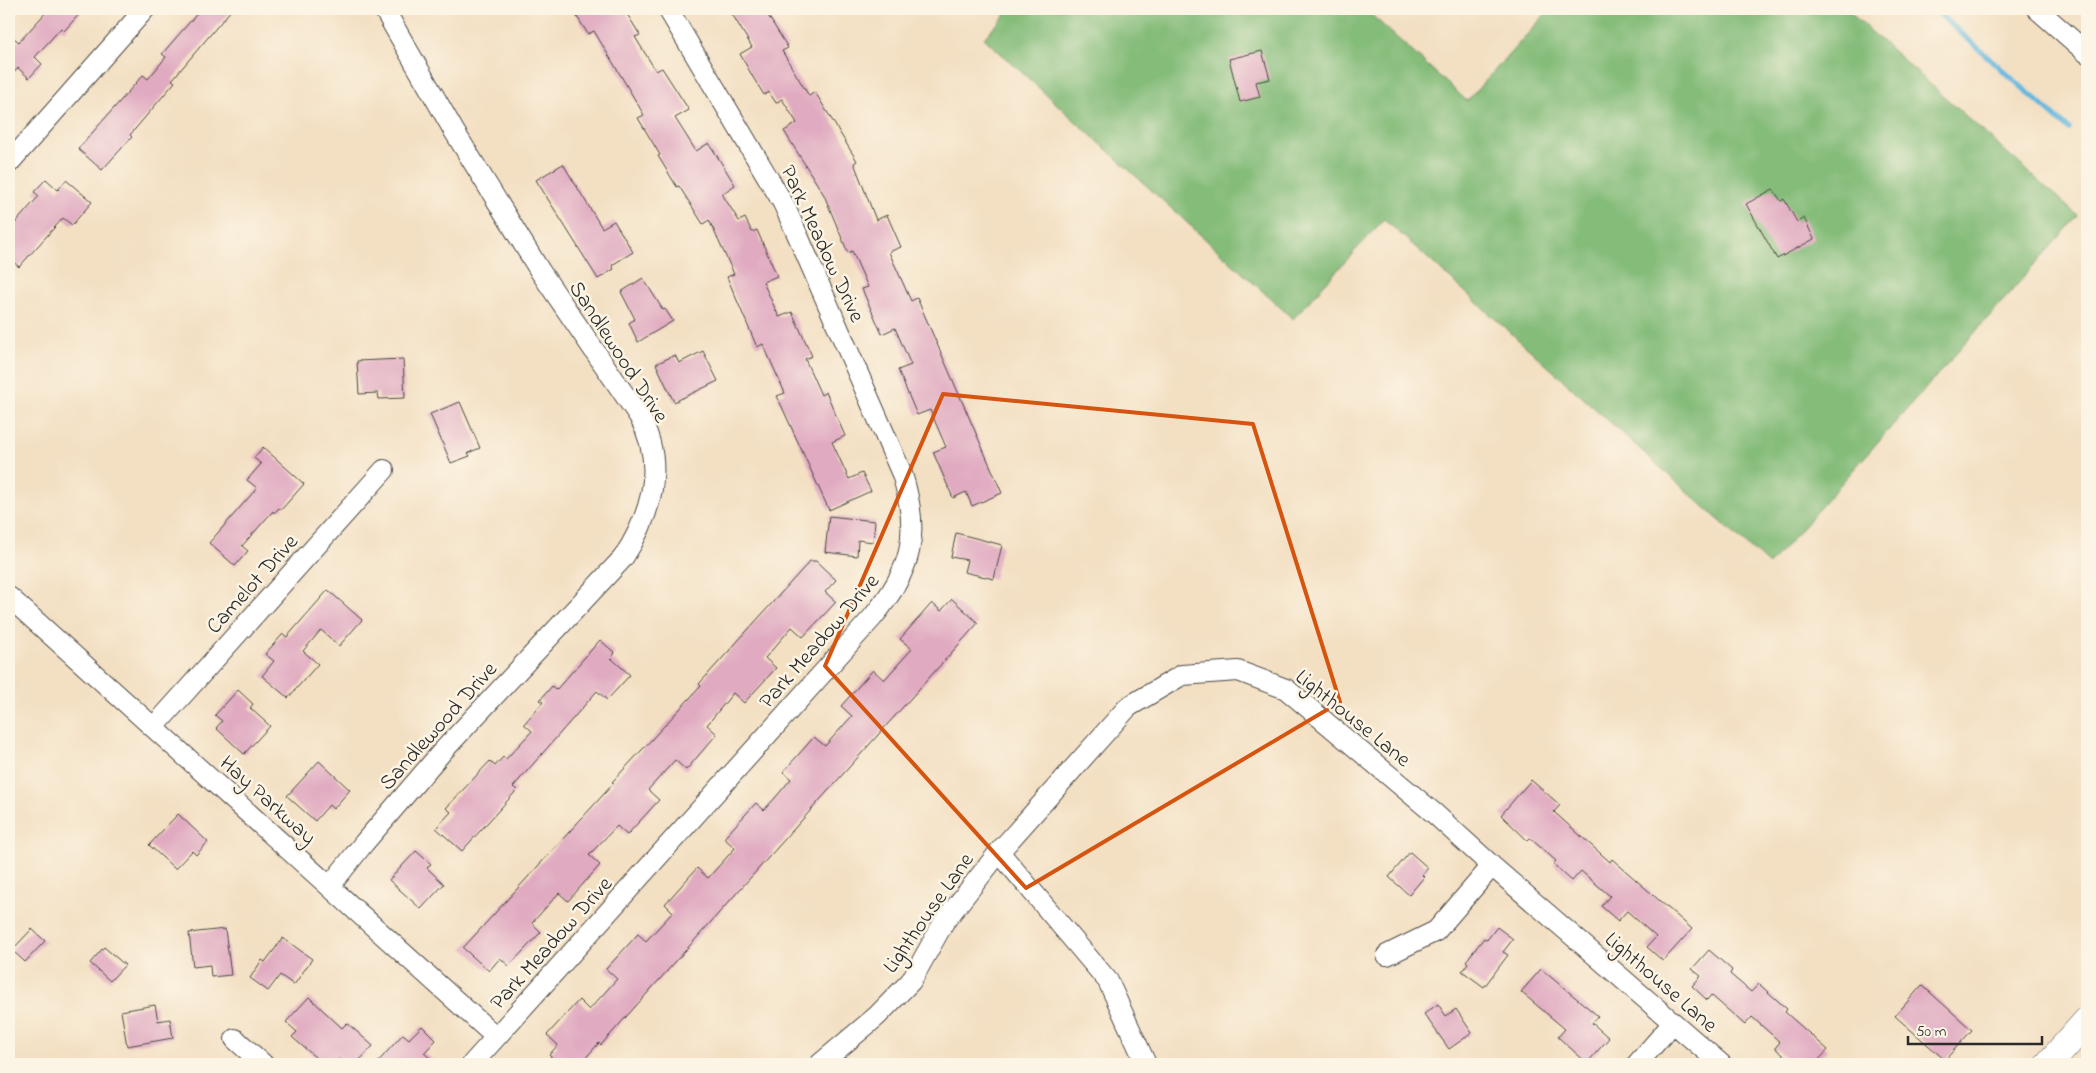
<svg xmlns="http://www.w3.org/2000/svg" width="2096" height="1073" viewBox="0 0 2096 1073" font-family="'Indie Flower',sans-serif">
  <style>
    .forest { fill: #84bc79; stroke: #587452 }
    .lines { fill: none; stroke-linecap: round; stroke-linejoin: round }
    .stream { stroke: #61b7de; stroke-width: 5.5 }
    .building { fill: #e0aac1 }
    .street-casing { stroke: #494642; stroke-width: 22 }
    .secondary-casing { stroke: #494642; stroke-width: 29 }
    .street { stroke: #fff; stroke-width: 20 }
    .secondary { stroke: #fff; stroke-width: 28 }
    .marked { fill: none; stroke: #d5540f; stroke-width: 4; stroke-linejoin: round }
    .labels { text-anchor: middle; stroke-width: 5; stroke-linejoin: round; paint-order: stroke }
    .street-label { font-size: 22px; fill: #2b2b2b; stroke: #fcf5e5 }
  </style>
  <rect width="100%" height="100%" fill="#fcf5e5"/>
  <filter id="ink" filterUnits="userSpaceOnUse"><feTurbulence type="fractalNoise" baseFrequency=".02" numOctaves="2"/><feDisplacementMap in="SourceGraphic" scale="10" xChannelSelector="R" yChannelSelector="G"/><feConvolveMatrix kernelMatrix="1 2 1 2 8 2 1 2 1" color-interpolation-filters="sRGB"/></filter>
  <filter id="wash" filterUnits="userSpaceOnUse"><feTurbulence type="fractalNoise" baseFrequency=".0096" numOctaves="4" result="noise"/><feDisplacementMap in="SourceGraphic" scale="20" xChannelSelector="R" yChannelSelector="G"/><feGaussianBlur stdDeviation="1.12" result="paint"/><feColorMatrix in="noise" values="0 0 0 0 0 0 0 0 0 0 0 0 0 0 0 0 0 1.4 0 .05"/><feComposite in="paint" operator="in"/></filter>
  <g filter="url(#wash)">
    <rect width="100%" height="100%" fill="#f3dfc2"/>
    <!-- forest -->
    <path class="forest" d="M1011 9H1365L1467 101 1550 9H1846L2078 216 1769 565 1384 219 1293 319 984 38Z"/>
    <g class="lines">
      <!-- stream -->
      <path class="stream" d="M1934 9 2069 129"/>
    </g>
    <g id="blocks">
      <!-- building -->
      <path class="building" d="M49 9H84L64 31 61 28 35 57 42 64 29 78 18 68 9 78V34L19 42Z
        M201 9H232L172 80 175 82 130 135 132 137 102 170 78 149 143 75 148 79 166 57 162 54Z
        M572 9H624L640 35 635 37 656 71 662 68 689 110 675 118 696 151 709 143 735 185 722 194 739 221 745 218 752 232 757 230 777 276 763 282 779 317 792 312 812 356 805 359 821 395 826 392 845 436 832 442 849 479 862 473 871 491 829 510 777 396 785 393 763 344 757 347 727 277 734 274 709 220 703 224 679 186 677 187 658 156 660 155 638 118 644 115 621 76 594 31 588 34Z
        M729 9H764L788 48 782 51 809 96 815 92 857 161 854 163 876 220 887 215 901 247 889 252 911 301 917 298 1002 493 972 506 966 492 953 498 933 452 946 447 930 410 917 415 898 370 911 365 895 328 882 334 862 289 868 287 852 251 848 253 824 195 784 131 797 123 782 99 776 103 769 92 764 95 754 79 740 54 752 47Z
        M1262 51 1270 79 1256 82 1260 97 1240 102 1229 59Z
        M563 164 602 228 614 221 633 252 612 265 614 269 598 279 536 180Z
        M46 179 58 190 66 180 92 202 72 225 63 218 19 267 9 258V230L39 196 34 192Z
        M1773 189 1781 201 1784 199 1797 222 1804 218 1814 239 1777 259 1746 204Z
        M643 278 663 310 665 309 673 321 638 342 629 323 635 319 621 292Z
        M703 351 718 381 674 402 656 364 675 355 679 363Z
        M403 359 405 398 379 399 378 393 359 394 357 361Z
        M460 402 480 448 468 453 470 456 451 463 430 414Z
        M263 447 304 484 281 510 279 508 274 513 273 511 242 546 248 551 235 566 209 543 257 488 247 480 261 464 254 458Z
        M829 516 875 521 873 542 858 540 857 556 825 552Z
        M956 533 1002 545 994 579 964 572 967 560 951 557Z
        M810 561H816L836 580 825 592 836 602 803 637 792 627 765 658 776 668 744 703 733 693 707 725 717 734 686 770 675 760 648 790 659 800 627 835 617 826 589 855 600 865 568 901 559 893 532 923 541 932 509 966 500 958 489 971 463 948 614 783 612 782 641 751 701 686 699 684Z
        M328 590 362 620 339 646 321 630 303 651 318 664 288 698 262 676 274 661 265 654 283 634 287 637Z
        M952 599 978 623 601 1045 599 1043 580 1064H559L549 1055 558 1045 547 1035 579 1000 589 1010 617 979 606 969 638 934 646 941 673 912 665 904 697 868 708 878 735 848 724 838 756 803 764 810 775 798 791 779 783 772 814 737 825 746 852 716 841 706 873 670 884 680 912 649 900 639 932 603 941 611Z
        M600 640 615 653 611 658 630 675 607 700 597 691 513 787 517 790 462 851 436 828 451 812 446 808 490 761 495 766 503 757 506 759 532 731 524 724 543 702 540 700 552 686 556 690Z
        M238 690 253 704 250 708 270 726 244 754 216 728 222 721 215 715Z
        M319 761 350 790 333 809 329 805 315 821 287 796Z
        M1531 780 1560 805 1554 812 1610 862 1612 859 1692 929 1663 961 1647 947 1656 937 1627 911 1618 921 1601 906 1610 896 1581 871 1572 881 1553 864 1556 861 1530 838 1528 841 1501 815Z
        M178 814 208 842 196 855 192 851 175 869 149 845Z
        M416 851 431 864 427 868 444 884 421 909 389 880Z
        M1410 852 1428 868 1422 875 1424 877 1409 895 1389 877Z
        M1497 927 1513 939 1503 952 1508 955 1484 987 1462 971 1468 963 1466 961 1484 938 1487 940Z
        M32 929 45 941 25 962 12 950Z
        M225 929 231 975 211 977 210 965 193 967 189 933Z
        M283 938 312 959 294 985 280 975 268 991 250 978 262 960 265 962Z
        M104 947 125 965 110 981 90 963Z
        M1709 950 1732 970 1730 974 1751 992 1759 984 1787 1009 1785 1012 1828 1050 1815 1064H1794L1775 1048 1780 1042 1752 1017 1745 1025 1711 995 1707 1000 1692 986 1701 976 1692 969Z
        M1541 969 1598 1016 1592 1023 1609 1038 1587 1063 1558 1037 1565 1029 1521 992Z
        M1922 985 1972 1030 1945 1060 1895 1016Z
        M309 997 342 1028 347 1023 373 1046 356 1064H346L339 1059 334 1064H323L292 1037 297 1032 286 1022Z
        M1438 1004 1446 1016 1456 1009 1472 1033 1449 1049 1424 1014Z
        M155 1005 158 1021 170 1019 173 1038 127 1046 121 1011Z
        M422 1026 436 1040 424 1053 437 1064H376L403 1034 409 1039Z"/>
    </g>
  </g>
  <g filter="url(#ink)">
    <use href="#blocks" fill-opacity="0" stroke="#494642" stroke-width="1"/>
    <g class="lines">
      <!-- street casing -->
      <g class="street-casing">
        <path id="street" d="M2037 9 2087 53
          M9 163 145 9
          M9 597 496 1037
          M154 727 384 470
          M999 852 1108 981 1146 1064
          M330 886 364 843 441 753 623 558C652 514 666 464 639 416L540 271 454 131 384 9
          M1387 955 1436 931 1492 866
          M235 1039 263 1064
          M472 1064 872 618C912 570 921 535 902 474L798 236 783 203 668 9
          M820 1064 877 1016 911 981 944 922 999 852 1128 707 1182 675 1238 671 1286 689 1435 814 1492 866 1721 1064
          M1637 1064 1673 1023"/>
      </g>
      <!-- secondary casing -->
      <g class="secondary-casing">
        <path id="secondary" d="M2049 1064 2087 1021"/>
      </g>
      <!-- street -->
      <use href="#street" class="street"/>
      <!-- secondary -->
      <use href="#secondary" class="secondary"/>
    </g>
  </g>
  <!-- marked area -->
  <path class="marked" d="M943 394 1253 424 1340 702 1026 888 825 666Z"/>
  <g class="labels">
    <!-- street labels -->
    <g class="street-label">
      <text transform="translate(824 243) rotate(65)" y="8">Park Meadow Drive</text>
      <text transform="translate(620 351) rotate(57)" y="8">Sandlewood Drive</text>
      <text transform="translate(251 583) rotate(-48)" y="8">Camelot Drive</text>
      <text transform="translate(818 640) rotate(-49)" y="8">Park Meadow Drive</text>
      <text transform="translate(1354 717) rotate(39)" y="8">Lighthouse Lane</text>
      <text transform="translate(437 725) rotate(-48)" y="8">Sandlewood Drive</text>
      <text transform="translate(269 799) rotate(42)" y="8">Hay Parkway</text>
      <text transform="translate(927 912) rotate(-55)" y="8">Lighthouse Lane</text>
      <text transform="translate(550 942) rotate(-48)" y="8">Park Meadow Drive</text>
      <text transform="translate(1662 981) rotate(41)" y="8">Lighthouse Lane</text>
    </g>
  </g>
  <!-- margin -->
  <rect width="2096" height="1073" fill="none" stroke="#fcf5e5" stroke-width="30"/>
  <!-- scale -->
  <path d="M1908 1036v8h134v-8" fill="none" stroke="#2b2b2b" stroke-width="2.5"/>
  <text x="1916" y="1036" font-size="15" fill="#2b2b2b" stroke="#fcf5e5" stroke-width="4" paint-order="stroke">50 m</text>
</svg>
